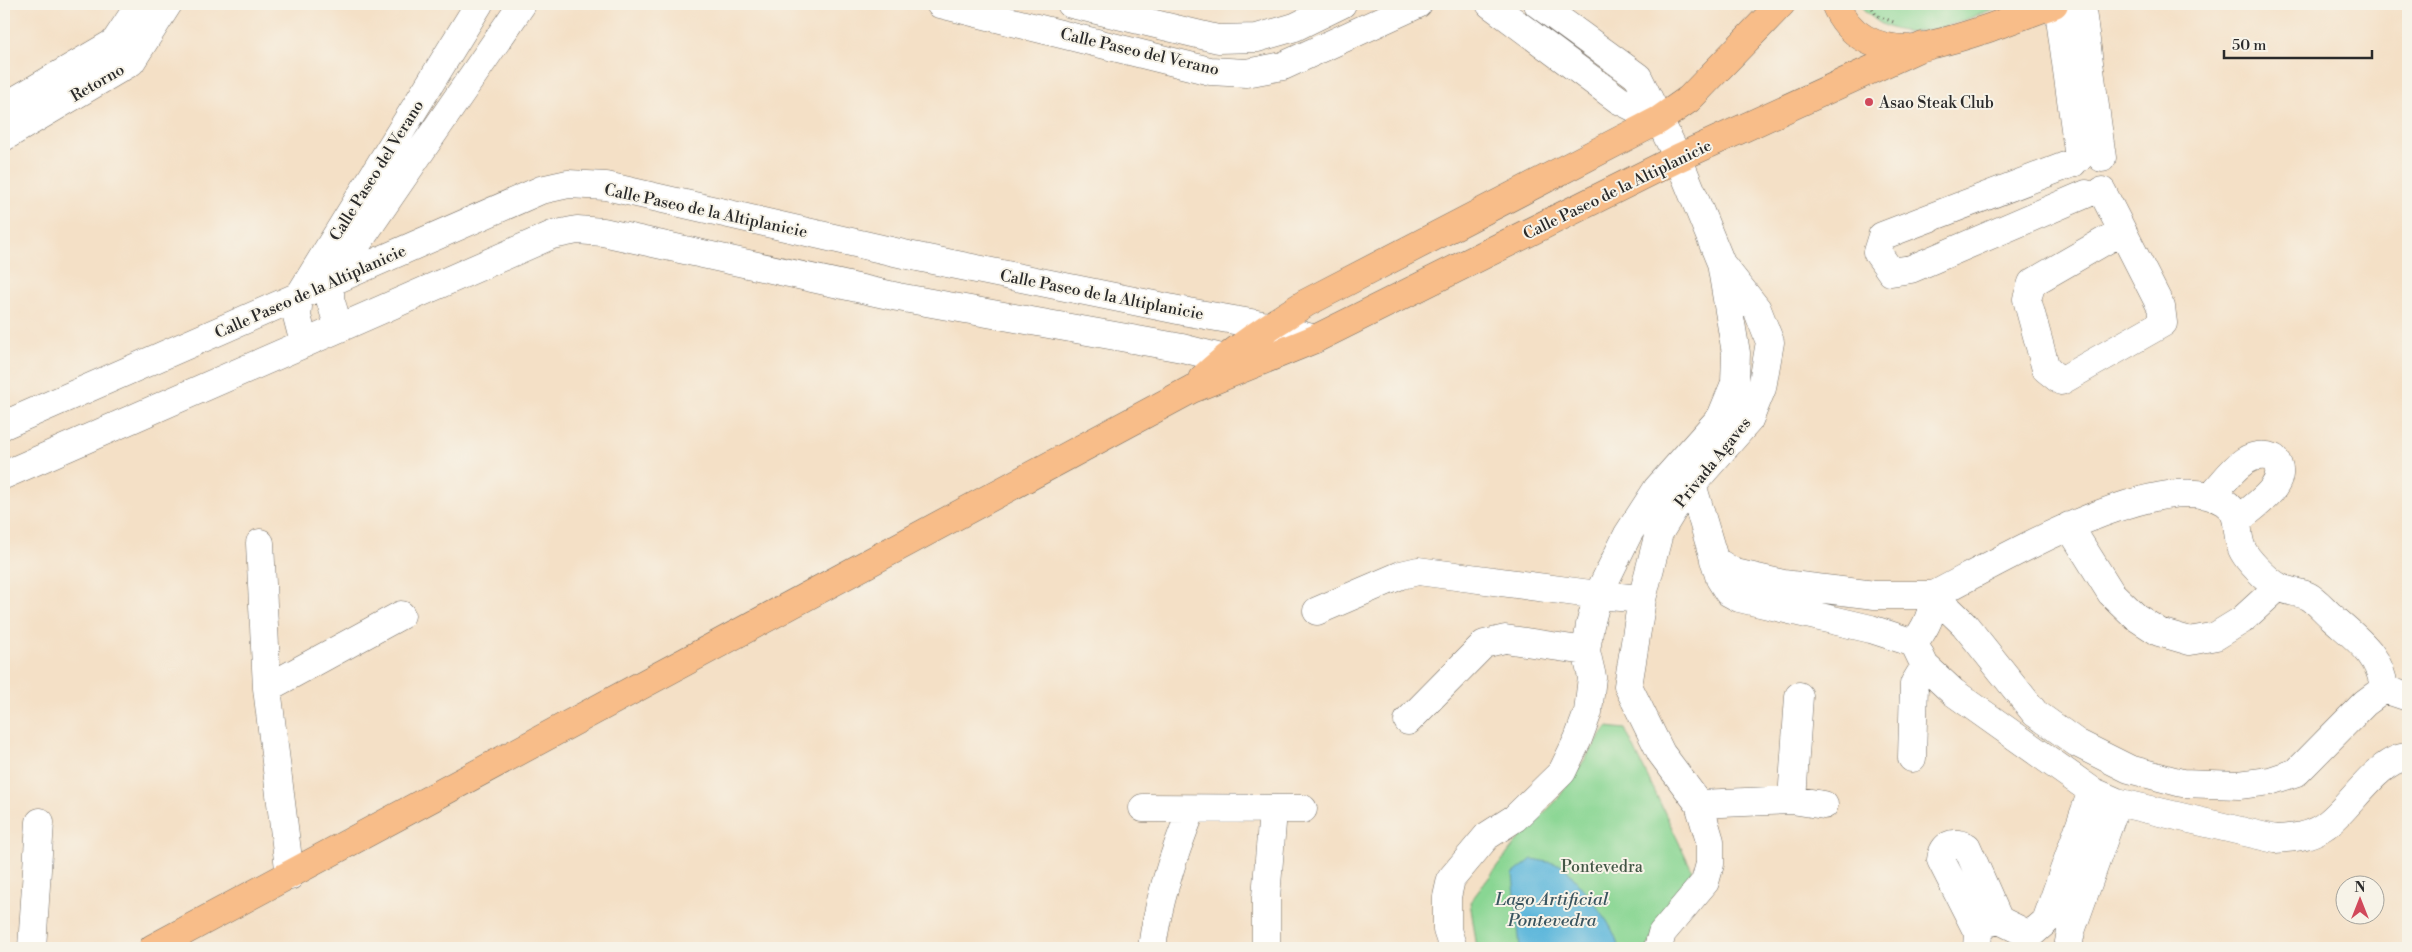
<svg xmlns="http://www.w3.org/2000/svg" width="2412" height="952" viewBox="0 0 2412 952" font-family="'Libre Bodoni',serif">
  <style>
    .green { fill: #89d693; stroke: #5a805f }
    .water { fill: #5db7db; stroke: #447183 }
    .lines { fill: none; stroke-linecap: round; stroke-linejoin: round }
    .minor-casing { stroke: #716a61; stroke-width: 29 }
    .major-casing { stroke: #716a61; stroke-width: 29 }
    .path { stroke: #716a61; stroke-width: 3; stroke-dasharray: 1 4; stroke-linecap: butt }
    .minor { stroke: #fff; stroke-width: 28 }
    .major { stroke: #f8bd89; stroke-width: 28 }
    .poi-dot { fill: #d1495b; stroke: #f7f3e8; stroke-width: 2 }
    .labels { text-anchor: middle; stroke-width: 4; stroke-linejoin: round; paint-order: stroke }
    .street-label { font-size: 16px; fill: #2b2b2b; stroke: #f7f3e8 }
    .poi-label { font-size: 16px; fill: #2b2b2b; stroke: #f7f3e8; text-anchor: start }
    .park-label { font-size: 16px; fill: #425645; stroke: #f7f3e8 }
    .water-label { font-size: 18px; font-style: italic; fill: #3a5560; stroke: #f7f3e8 }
  </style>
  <rect width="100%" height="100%" fill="#f7f3e8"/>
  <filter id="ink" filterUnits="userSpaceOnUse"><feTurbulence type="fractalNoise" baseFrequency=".02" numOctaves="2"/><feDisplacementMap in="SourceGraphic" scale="10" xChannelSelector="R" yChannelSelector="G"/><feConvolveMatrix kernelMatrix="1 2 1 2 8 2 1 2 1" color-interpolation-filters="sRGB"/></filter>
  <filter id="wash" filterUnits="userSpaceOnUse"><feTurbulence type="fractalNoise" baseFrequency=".0096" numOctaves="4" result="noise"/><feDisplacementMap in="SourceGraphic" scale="20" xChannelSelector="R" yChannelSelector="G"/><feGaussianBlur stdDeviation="1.12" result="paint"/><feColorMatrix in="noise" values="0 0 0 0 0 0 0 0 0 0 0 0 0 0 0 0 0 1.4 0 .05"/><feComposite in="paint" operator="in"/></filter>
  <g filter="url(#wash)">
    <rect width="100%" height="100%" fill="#f4e0c6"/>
    <!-- green -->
    <path class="green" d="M1861 4H2007C1967 17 1912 50 1873 18 1868 13 1862 10 1861 4Z
      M1607 727 1625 729 1692 870 1647 948H1477L1470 902 1521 836 1557 800Z"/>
    <!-- water -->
    <path class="water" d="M1532 859 1563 865C1578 884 1617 925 1618 948H1520L1513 874Z"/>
  </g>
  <g filter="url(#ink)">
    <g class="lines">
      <!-- minor casing -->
      <g class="minor-casing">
        <path id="minor" d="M940 4 1210 71 1246 73 1283 66 1418 4
          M1071 4 1218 39 1257 38 1295 27 1342 4
          M1490 4 1619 100 1659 120
          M2058 4 2079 158
          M2081 4 2102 158
          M4 107 115 42 140 4
          M4 137 131 62 168 4
          M2073 163 1882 236 1877 252 1891 272 1911 269 2086 194
          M2102 191 2161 307 2163 323 2061 381 2046 369 2027 299 2032 283 2122 231
          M339 328 330 299 331 282 522 4
          M304 343 297 316 299 296 479 4
          M4 425 541 190 568 184 606 186 908 255 1188 312 1268 326 1315 339
          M1683 472 1692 484 1720 579 1728 592 1739 598 1871 629 1914 643 1925 666 1914 684 1912 758
          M4 475 552 235 577 230 603 232 898 297 1182 348 1245 364
          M2211 496C2229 477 2245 447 2274 458 2293 483 2255 505 2238 520
          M2069 526 2111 593 2136 617 2159 632 2190 641 2216 636 2242 620 2278 587
          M260 543 267 688 290 876
          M1714 560 1735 573 1783 584 1875 595H1934L1964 624 2035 713 2077 743 2129 769 2182 783 2239 785 2270 781 2297 772 2365 703 2384 689 2408 697
          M1317 611 1401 575 1418 571 1598 595 1642 599
          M1914 643C1926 628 1932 615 1934 595 1993 565 2163 463 2224 502 2242 514 2235 530 2241 546 2244 558 2268 581 2279 587 2288 592 2299 592 2308 596 2316 600 2324 610 2331 616 2355 638 2381 654 2384 689
          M1925 666 1953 692 2092 791 2117 802 2275 839C2292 838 2308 837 2323 827 2349 811 2377 758 2408 757
          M267 688 401 615
          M1408 721 1484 644 1505 639 1586 651
          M1792 800 1799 696
          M1699 804 1792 800 1824 805
          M1143 808 1303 809
          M1978 933 1941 860C1943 845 1952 840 1967 847L1999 920
          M32 948 40 822
          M1152 948C1158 900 1173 855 1192 809
          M1266 948V897L1273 811
          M1453 948 1447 930V897L1451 879 1487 836 1515 818 1562 772 1578 739 1588 712 1592 677 1586 651 1590 625 1598 595 1628 534 1657 489 1721 417 1735 383 1736 353 1721 263 1678 158 1638 77 1538 4
          M1658 948 1662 933 1705 882 1710 864V841L1699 804 1661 753 1628 686 1642 599 1659 533 1681 497 1749 420 1762 388 1770 342 1757 309 1723 266
          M1977 948 1978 933 1987 923 1999 920 2030 935 2046 921 2092 791
          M2068 948 2071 931 2117 802"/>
      </g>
      <!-- major casing -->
      <g class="major-casing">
        <path id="major" d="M1835 4C1848 35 1875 49 1908 49 1916 50 1926 46 1934 44 1975 35 2015 18 2054 4
          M1202 379C1234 349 1269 326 1306 303L1659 120 1689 99 1781 4
          M153 948 1192 389 1315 339 1678 158 1923 46"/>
      </g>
      <!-- path -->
      <path class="path" d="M1870 4 1876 15 1896 23"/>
      <!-- minor -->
      <use href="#minor" class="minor"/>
      <!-- major -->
      <use href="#major" class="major"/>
    </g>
  </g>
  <!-- markers -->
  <circle class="poi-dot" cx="1869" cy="102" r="5"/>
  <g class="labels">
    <!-- street labels -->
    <g class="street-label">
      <text transform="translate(1140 51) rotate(13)" y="6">Calle Paseo del Verano</text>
      <text transform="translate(97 82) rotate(-30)" y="6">Retorno</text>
      <text transform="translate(376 170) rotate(-58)" y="6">Calle Paseo del Verano</text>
      <text transform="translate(1617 189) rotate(-26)" y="6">Calle Paseo de la Altiplanicie</text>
      <text transform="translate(706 210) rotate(12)" y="6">Calle Paseo de la Altiplanicie</text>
      <text transform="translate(310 291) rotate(-24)" y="6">Calle Paseo de la Altiplanicie</text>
      <text transform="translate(1102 294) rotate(11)" y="6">Calle Paseo de la Altiplanicie</text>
      <text transform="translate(1712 462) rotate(-51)" y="6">Privada Agaves</text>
    </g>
    <!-- poi labels -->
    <g class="poi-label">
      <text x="1879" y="108">Asao Steak Club</text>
    </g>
    <!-- park labels -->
    <g class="park-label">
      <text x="1602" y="872">Pontevedra</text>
    </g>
    <!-- water labels -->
    <g class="water-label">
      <text x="1552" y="905">Lago Artificial<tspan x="1552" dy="21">Pontevedra</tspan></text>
    </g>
  </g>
  <!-- margin -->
  <rect width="2412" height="952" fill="none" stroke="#f7f3e8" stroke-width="20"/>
  <!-- north arrow -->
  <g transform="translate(2360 900)"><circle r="24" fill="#f7f3e8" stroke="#a5a39c"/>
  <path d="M0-4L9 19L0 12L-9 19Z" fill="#d1495b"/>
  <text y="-8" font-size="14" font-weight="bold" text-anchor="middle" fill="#2b2b2b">N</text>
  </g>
  <!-- scale -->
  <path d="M2224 50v8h148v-8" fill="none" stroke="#2b2b2b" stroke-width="2.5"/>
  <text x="2232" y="50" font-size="15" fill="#2b2b2b" stroke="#f7f3e8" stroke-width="4" paint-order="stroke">50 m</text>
</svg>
